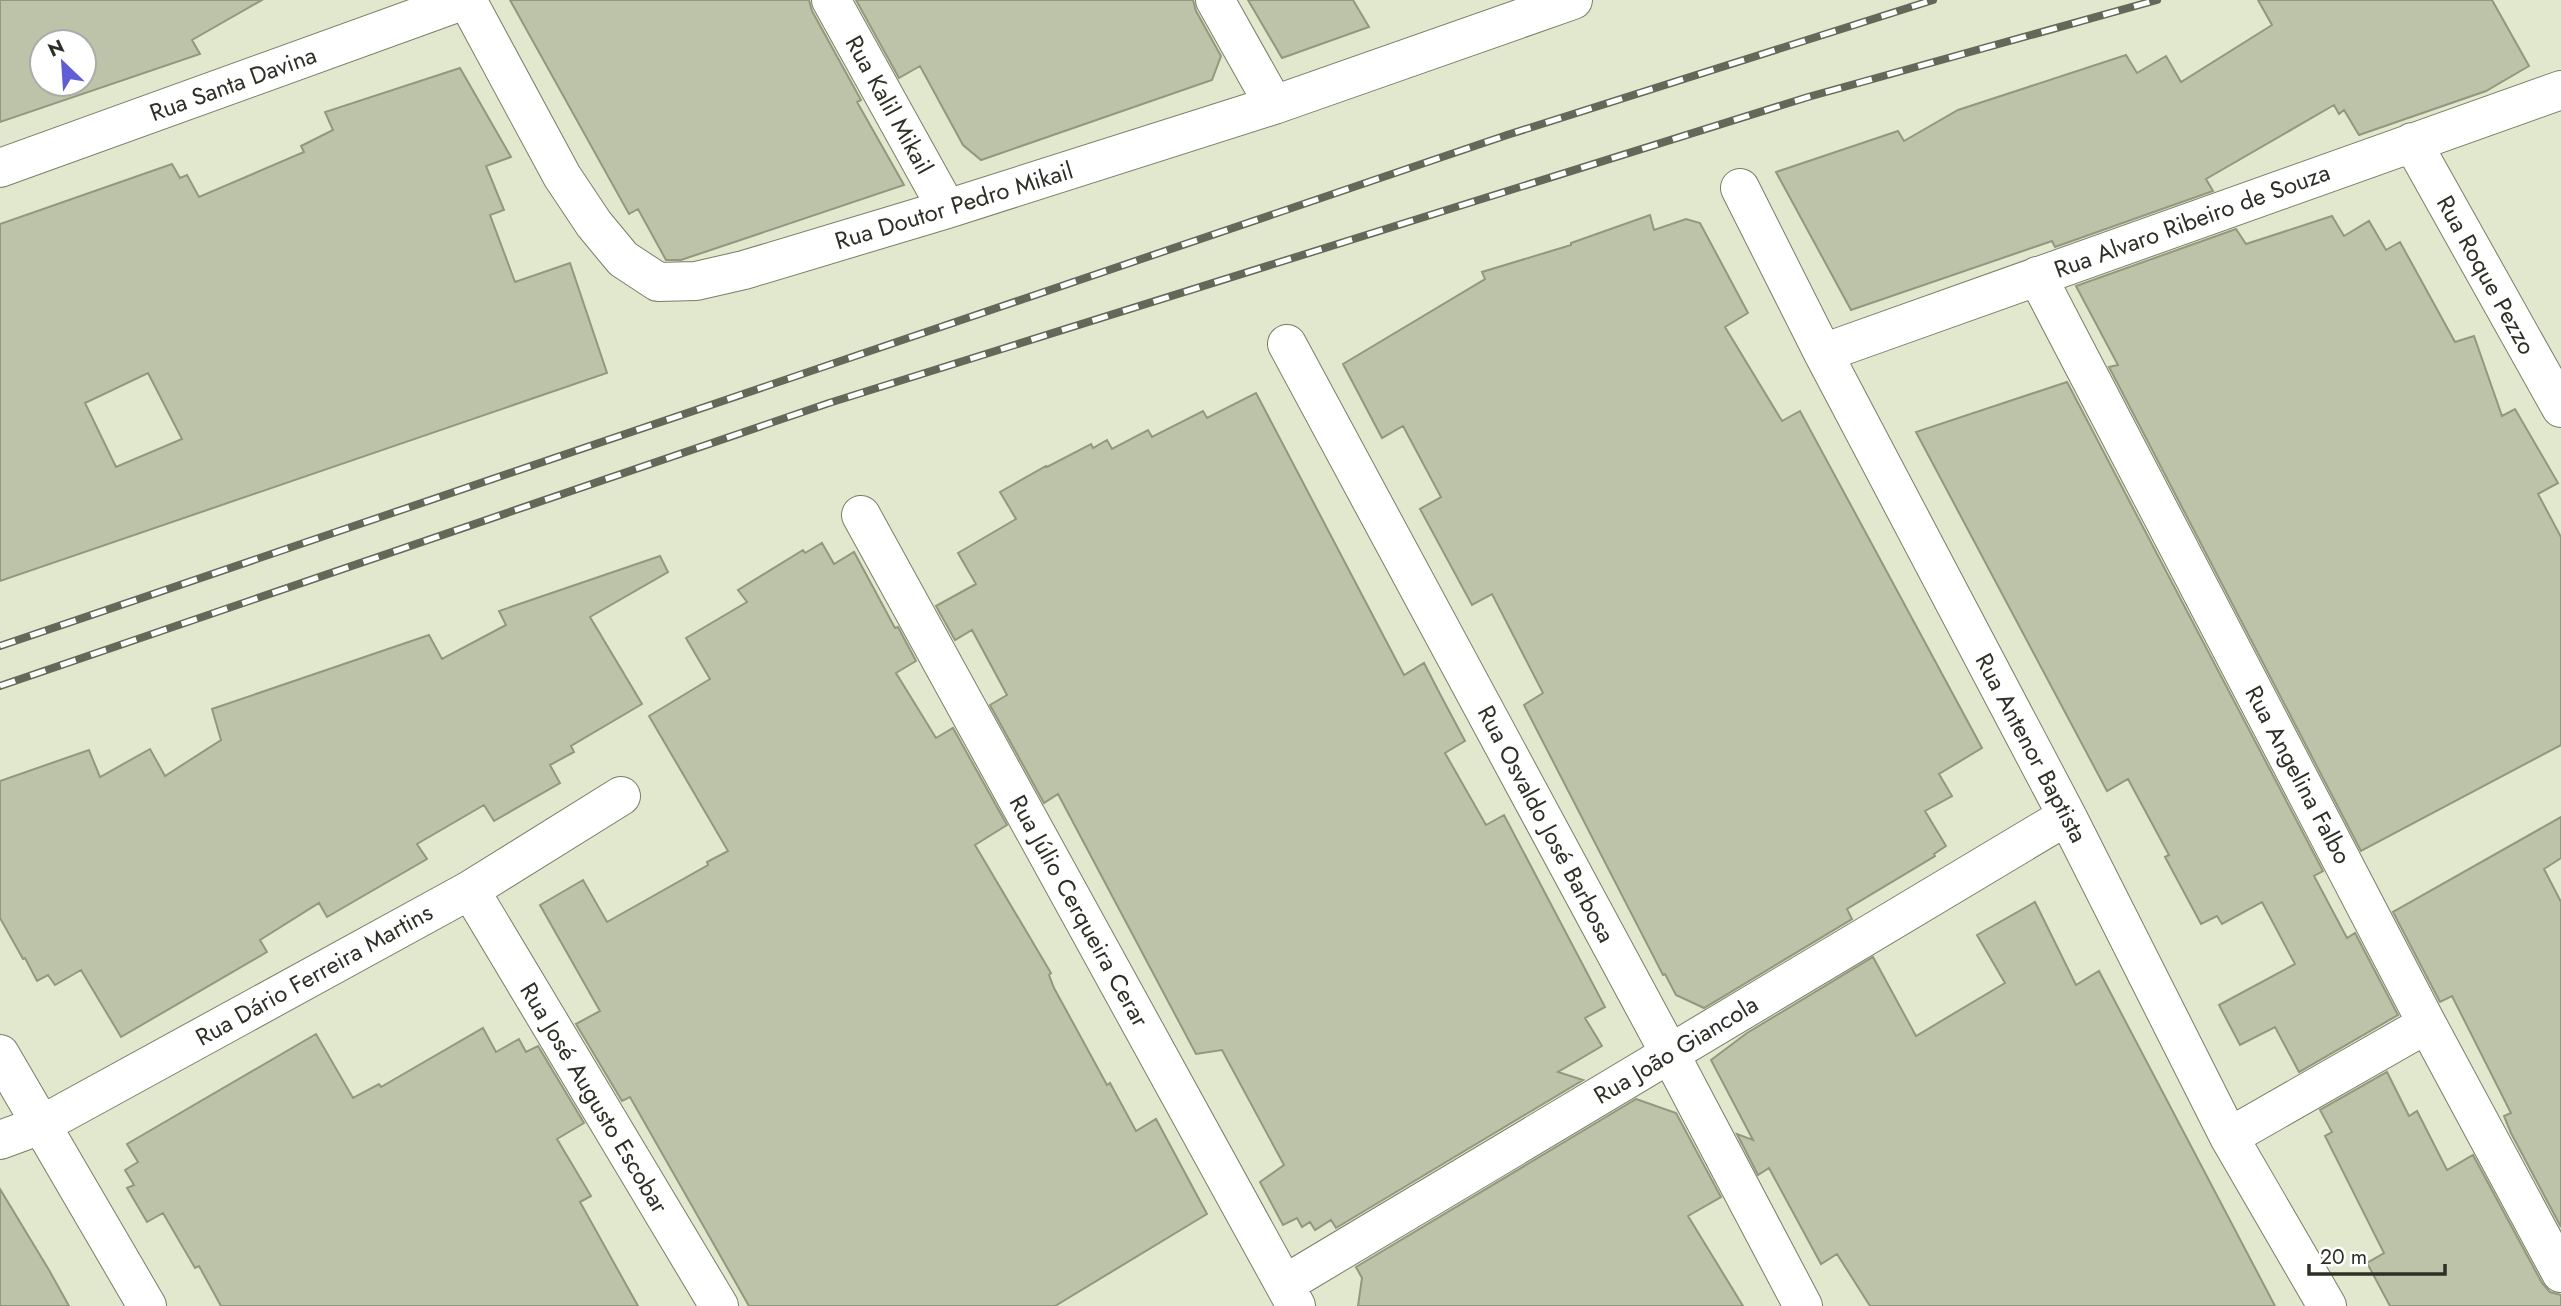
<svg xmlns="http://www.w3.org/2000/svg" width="2561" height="1306" viewBox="0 0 2561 1306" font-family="Jost,sans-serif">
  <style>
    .building { fill: #bcc3a8; stroke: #91987e; stroke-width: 2; fill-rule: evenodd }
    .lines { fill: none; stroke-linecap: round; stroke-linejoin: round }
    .street-casing { stroke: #797f66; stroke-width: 40 }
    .street { stroke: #fff; stroke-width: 38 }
    .rail-casing { stroke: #646858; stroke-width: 8 }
    .rail { stroke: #fff; stroke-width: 5; stroke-dasharray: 16; stroke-linecap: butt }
    .labels { text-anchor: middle; stroke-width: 5; stroke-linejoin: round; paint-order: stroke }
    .street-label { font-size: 24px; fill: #2d3025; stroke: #fff }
  </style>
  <rect width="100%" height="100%" fill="#e1e8cd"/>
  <!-- building -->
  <path class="building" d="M0 0H262L192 40 200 54 0 122ZM42 42H84V84H42Z
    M510 0H809L812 11 861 100 857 102 904 185 681 260H666L638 209 629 214Z
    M856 0H1193L1196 11 1221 56 1212 80 981 160 963 145 920 66 899 78Z
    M1248 0H1353L1369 27 1282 58Z
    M2258 0H2492L2529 66 2486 91 2359 135 2344 110 2339 114 2334 105 2206 179 2213 191 2055 247 2052 241 1851 310 1776 172 1898 131 1904 141 1958 110 2126 55 2137 73 2166 56 2181 82 2272 25Z
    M460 68 511 157 486 166 504 210 490 215 515 282 570 263 607 373 0 581V224L172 164 180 178 187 175 199 197 304 152 301 146 333 130 325 112ZM148 373 182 439 116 467 85 403Z
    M1650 215 1654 230 1686 219 1700 223 1748 313 1725 327 1782 421 1800 411 1982 748 1939 774 1952 796 1925 811 1946 846 1934 854 1935 856 1847 909 1852 919 1704 1008 1676 995 1665 974 1663 975 1524 705 1543 693 1492 594 1472 605 1420 509 1441 497 1403 426 1382 438 1343 364 1485 279 1482 272 1571 245V243Z
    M2332 216 2344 236 2369 221 2386 250 2400 242 2455 342 2474 336 2502 416 2515 409 2558 483 2538 494 2561 537V745L2361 851 2109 367 2118 365 2076 286 2236 229 2246 244Z
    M2067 382 2323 871 2314 876 2347 938 2355 933 2398 1015 2299 1072 2275 1027 2240 1045 2219 1005 2295 964 2262 902 2222 924 2217 916 2201 924 2165 857 2169 855 2128 779 2107 791 1916 432Z
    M1256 393 1404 675 1424 663 1440 694 1465 741 1445 753 1486 825 1504 815 1605 1007 1585 1018 1602 1046 1558 1072 1583 1080 1336 1228 1331 1220 1315 1230 1310 1222 1302 1227 1297 1218 1283 1225 1260 1182 1284 1165 1222 1050 1196 1054 1058 794 1044 803 990 705 1007 695 972 630 955 640 936 606 976 584 958 553 1016 519 1000 492 1046 466 1047 467 1091 444 1093 448 1107 440 1112 449 1148 430 1152 437 1203 411 1207 418Z
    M822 543 834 564 854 552 895 628 898 627 916 661 896 673 936 738 953 728 1007 825 975 845 1051 973 1049 975 1054 988 1107 1085 1110 1083 1136 1131 1156 1119 1207 1214 1055 1306H749L630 1097 622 1101 576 1024 600 1011 540 905 583 880 607 922 708 865 707 862 728 851 649 716 710 679 686 638 747 602 738 590 803 550 805 553Z
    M660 556 668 572 590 617 642 704 571 746 574 752 550 765 560 783 494 821 484 805 417 844 427 859 327 917 319 903 260 940 267 952 121 1037 81 970 55 985 48 975 37 981 25 958 23 959 0 918V781L89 750 100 777 150 749 165 776 221 740 212 709 429 635 442 659 506 625 499 611Z
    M2561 817V858L2544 869 2561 902V1227L2511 1133 2504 1116 2511 1113 2452 996 2440 1002 2393 912Z
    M2035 902 2076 985 2099 971 2275 1306H1870L1837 1254 1821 1264 1769 1168 1758 1175 1737 1134 1753 1140 1711 1060 1747 1033 1873 957 1916 1036 2005 983 1977 935Z
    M483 1028 496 1052 519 1039 526 1052 538 1046 584 1123 557 1139 591 1196 580 1202 638 1306H221L199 1266 195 1268 163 1213 147 1222 127 1188 134 1185 125 1170 138 1162 127 1144 316 1034 353 1098 379 1084 381 1087Z
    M2387 1072 2409 1116 2417 1111 2447 1170 2473 1155 2542 1283 2550 1292 2561 1295V1306H2390L2367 1263 2384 1253 2325 1136 2332 1132 2320 1110Z
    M1636 1099 1676 1113 1721 1197 1688 1216 1743 1306H1358L1362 1278 1356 1267Z
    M0 1189 49 1270 69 1306H0Z"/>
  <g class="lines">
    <!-- street casing -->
    <g class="street-casing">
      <path id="street" d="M467 0 562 176 594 224 623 259 658 282 696 281 744 270 947 209 1274 105 1573 0
        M831 0 947 209
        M1215 0 1274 105
        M2412 142 2561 408
        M0 168 465 0
        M1740 188 1823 353 2067 816 2229 1137 2327 1306
        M2037 276 2427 1024 2561 1273
        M1287 344 1670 1054 1803 1306
        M1823 353 2561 90
        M861 515 1296 1306
        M470 890 719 1306
        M0 1054 147 1306
        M2229 1137 2427 1024
        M0 1140 41 1125 470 890 621 796
        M1285 1284 2067 816"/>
    </g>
    <!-- street -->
    <use href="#street" class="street"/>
    <!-- rail casing -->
    <g class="rail-casing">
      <path id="rail" d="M0 646 1507 135 1933 0
        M0 686 829 403 1808 97 2157 0"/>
    </g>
    <!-- rail -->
    <use href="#rail" class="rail"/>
  </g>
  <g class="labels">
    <!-- street labels -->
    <g class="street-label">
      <text transform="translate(233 84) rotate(-20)" y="8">Rua Santa Davina</text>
      <text transform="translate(889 105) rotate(61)" y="8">Rua Kalil Mikail</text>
      <text transform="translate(954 206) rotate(-17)" y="8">Rua Doutor Pedro Mikail</text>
      <text transform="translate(2192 221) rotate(-20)" y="8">Rua Alvaro Ribeiro de Souza</text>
      <text transform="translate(2486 275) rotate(61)" y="8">Rua Roque Pezzo</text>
      <text transform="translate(2031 748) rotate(62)" y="8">Rua Antenor Baptista</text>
      <text transform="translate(2298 775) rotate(62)" y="8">Rua Angelina Falbo</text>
      <text transform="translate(1546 824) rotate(62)" y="8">Rua Osvaldo José Barbosa</text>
      <text transform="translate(1079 911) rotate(61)" y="8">Rua Júlio Cerqueira Cerar</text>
      <text transform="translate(314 975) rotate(-29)" y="8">Rua Dário Ferreira Martins</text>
      <text transform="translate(1676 1050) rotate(-31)" y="8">Rua João Giancola</text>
      <text transform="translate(594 1098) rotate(59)" y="8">Rua José Augusto Escobar</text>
    </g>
  </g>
  <!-- north arrow -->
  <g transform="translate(63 63) rotate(335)"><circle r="33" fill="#ffffff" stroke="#abaca8" stroke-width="2"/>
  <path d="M0-5L12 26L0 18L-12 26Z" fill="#5f5ed6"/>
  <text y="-10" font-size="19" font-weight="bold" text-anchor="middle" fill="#2d3025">N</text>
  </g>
  <!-- scale -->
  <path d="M2309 1264v10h136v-10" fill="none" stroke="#2d3025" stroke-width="3.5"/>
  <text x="2320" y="1264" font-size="21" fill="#2d3025" stroke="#ffffff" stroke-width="5" paint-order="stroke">20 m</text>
</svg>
